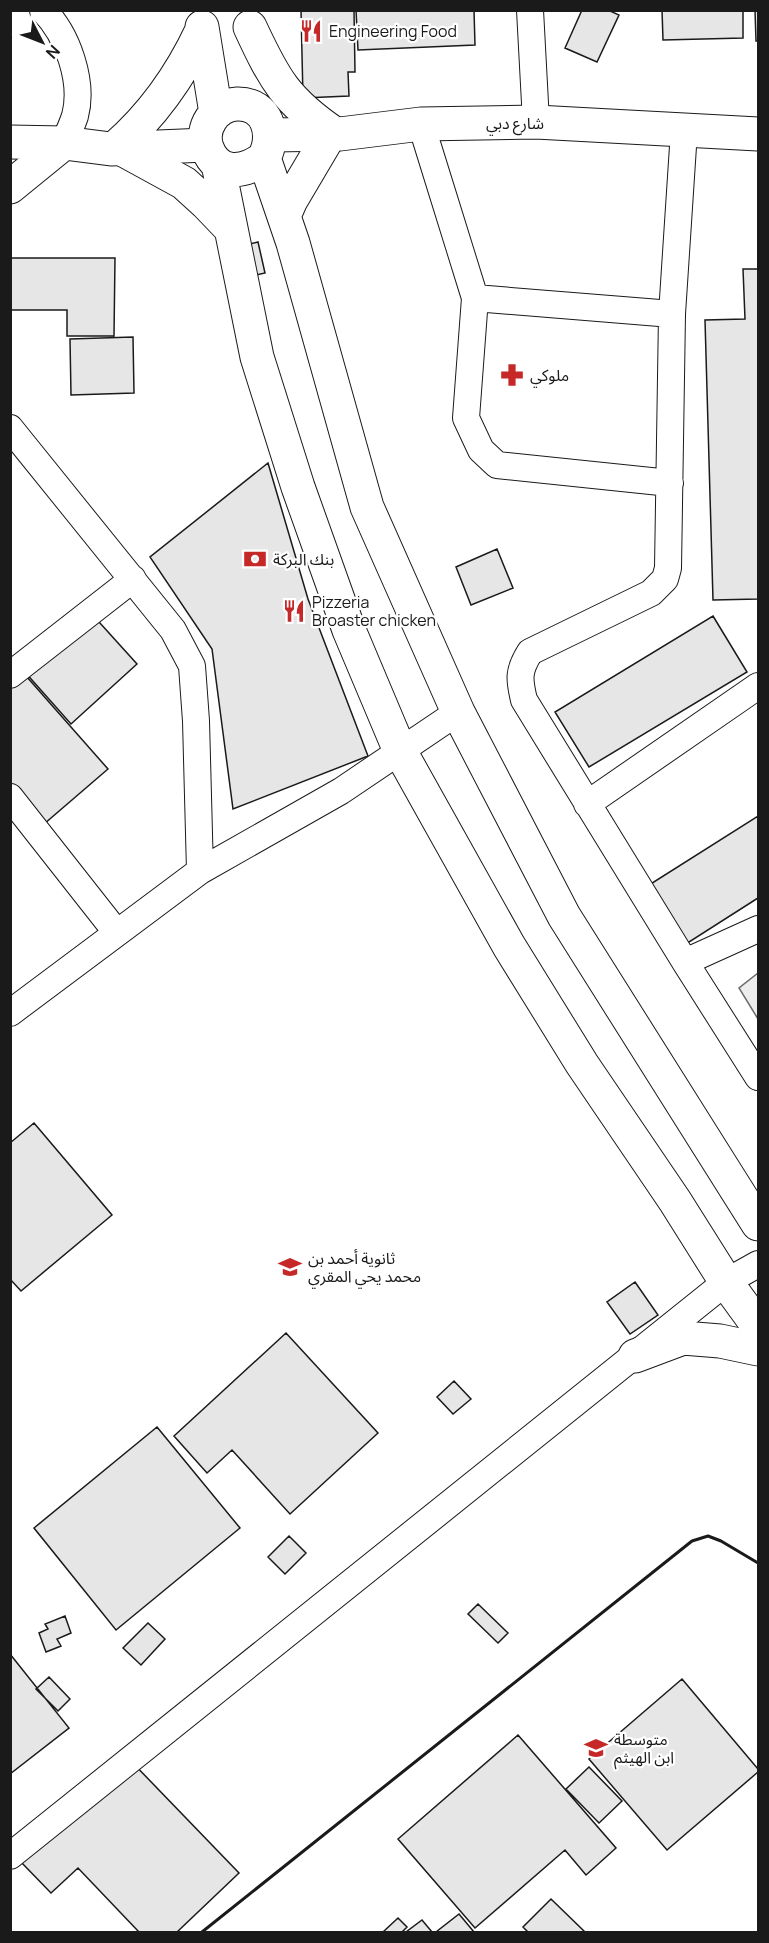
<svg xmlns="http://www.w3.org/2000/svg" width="769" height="1943" viewBox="0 0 769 1943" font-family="Manrope,'Noto Sans Arabic',sans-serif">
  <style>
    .garden { fill: #ededed; stroke: #6a6a6a; stroke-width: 1.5 }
    .building { fill: #e6e6e6; stroke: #1a1a1a; stroke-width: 1.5 }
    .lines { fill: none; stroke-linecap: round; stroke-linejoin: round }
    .street-casing { stroke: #1a1a1a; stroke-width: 28 }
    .secondary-casing { stroke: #1a1a1a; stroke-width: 35 }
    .primary-casing { stroke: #1a1a1a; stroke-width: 35 }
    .street { stroke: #fff; stroke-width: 26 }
    .secondary { stroke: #fff; stroke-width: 33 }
    .primary { stroke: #fff; stroke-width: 33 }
    .wall { stroke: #1a1a1a; stroke-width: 3 }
    .labels { text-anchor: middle; stroke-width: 4.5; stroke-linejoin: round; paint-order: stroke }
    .poi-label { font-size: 16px; fill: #1a1a1a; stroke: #fff; text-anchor: start }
    .street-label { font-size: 16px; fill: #1a1a1a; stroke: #fff }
  </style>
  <rect width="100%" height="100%" fill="#fff"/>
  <!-- garden -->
  <path class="garden" d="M758 973V1019L739 988Z"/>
  <!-- building -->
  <path class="building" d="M301 10H354L355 72H348L349 96 303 98Z
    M356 10H474L475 45 358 50Z
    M582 10H608L619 15 597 62 565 48Z
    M662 10H743V38L663 40Z
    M755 10H758V41H756Z
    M258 242 265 273 230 281 223 250Z
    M10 258H115L114 336H67V310H10Z
    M743 269H758V599L713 600 705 320 745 319Z
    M133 337 134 393 71 395 70 339Z
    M268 463 308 599 368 756 233 809 212 649 150 557Z
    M497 549 513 588 471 605 456 567Z
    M90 612 137 664 71 724 24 671Z
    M713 616 747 672 589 767 555 712Z
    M19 668 108 769 44 824 10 787V675Z
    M758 816V898L686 944 649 885Z
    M34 1123 112 1215 21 1291 10 1279V1143Z
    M635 1282 658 1315 630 1334 607 1302Z
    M286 1333 378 1433 290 1514 232 1450 207 1473 174 1436Z
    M454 1381 471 1399 453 1414 437 1397Z
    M157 1427 240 1528 116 1630 34 1528Z
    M289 1536 306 1553 285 1574 268 1557Z
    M478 1604 508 1633 498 1643 468 1614Z
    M65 1616 71 1633 57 1639 61 1646 46 1652 39 1633 48 1629 45 1624Z
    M148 1623 165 1639 141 1665 123 1648Z
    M10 1654 69 1728 10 1774Z
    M49 1677 70 1699 58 1711 36 1689Z
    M682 1679 758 1769V1772L667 1850 589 1759Z
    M518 1735 616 1848 586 1875 565 1850 475 1928 398 1839Z
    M129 1759 239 1873 177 1932H139L78 1868 51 1893 21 1862Z
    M589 1767 622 1801 599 1823 566 1789Z
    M551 1899 585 1932H528L523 1927Z
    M459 1914 474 1932H436Z
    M398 1918 407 1927 402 1932H383Z
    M422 1920 432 1932H406Z"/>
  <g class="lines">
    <!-- street casing -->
    <g class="street-casing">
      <path id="street" d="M43 10C68 35 84 82 75 116 72 125 68 134 64 143
        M530 10 536 122
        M421 124 475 298 466 418 481 450 497 465 670 483
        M684 131 672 314 668 568 665 579 651 593 530 652C518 671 519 679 524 700L685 962 758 1077
        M475 298 672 314
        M10 428 173 630 192 666 196 721 200 871
        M10 675 133 579
        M10 797 117 933
        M587 804 758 686
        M685 962 758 929
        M10 1013 200 871 341 791 458 712
        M10 1856 726 1282 758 1264"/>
    </g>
    <!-- secondary casing -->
    <g class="secondary-casing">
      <path id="secondary" d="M271 135 340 134 421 124 536 122 758 134
        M10 142 64 143 111 149 206 145
        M10 187 64 143"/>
    </g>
    <!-- primary casing -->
    <g class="primary-casing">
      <path id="primary" d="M202 27 216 113
        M250 27C274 79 286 101 335 134
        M115 148C153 115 181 75 202 30
        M120 148 184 183 206 203 230 228
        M264 158C244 173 218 177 207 148 200 128 215 105 237 104 268 103 276 135 264 158L293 243 367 507 458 712 564 916 758 1224
        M218 164 257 357 298 487 349 630 400 751 509 946 582 1064 675 1201 726 1282 758 1326
        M284 216 291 200 330 134
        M635 1356 683 1338 720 1341 758 1349"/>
    </g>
    <!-- street -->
    <use href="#street" class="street"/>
    <!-- secondary -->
    <use href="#secondary" class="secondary"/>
    <!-- primary -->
    <use href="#primary" class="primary"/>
    <!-- wall -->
    <path class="wall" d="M202 1932 692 1541 708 1536 721 1541 758 1563"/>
  </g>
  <!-- icons -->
  <defs>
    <g id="restaurant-bare" transform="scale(1.8)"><path d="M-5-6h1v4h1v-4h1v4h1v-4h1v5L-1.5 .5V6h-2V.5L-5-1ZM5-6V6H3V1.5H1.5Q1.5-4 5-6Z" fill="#c62828" stroke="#fff" stroke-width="2.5" paint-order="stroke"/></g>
    <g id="pharmacy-bare" transform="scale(1.8)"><path d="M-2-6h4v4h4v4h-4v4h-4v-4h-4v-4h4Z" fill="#c62828" stroke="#fff" stroke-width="2.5" paint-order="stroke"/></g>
    <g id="bank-bare" transform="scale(1.8)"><path d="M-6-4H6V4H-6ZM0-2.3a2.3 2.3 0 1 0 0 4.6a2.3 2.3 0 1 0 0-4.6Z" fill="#c62828" stroke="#fff" stroke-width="2.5" paint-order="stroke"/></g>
    <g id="school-bare" transform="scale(1.8)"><path d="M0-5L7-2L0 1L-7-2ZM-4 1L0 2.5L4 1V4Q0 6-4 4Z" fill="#c62828" stroke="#fff" stroke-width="2.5" paint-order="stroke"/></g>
  </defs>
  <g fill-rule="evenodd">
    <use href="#restaurant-bare" x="311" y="31"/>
    <use href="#pharmacy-bare" x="512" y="375"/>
    <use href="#bank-bare" x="255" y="559"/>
    <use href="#restaurant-bare" x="294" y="611"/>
    <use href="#school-bare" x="290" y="1267"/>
    <use href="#school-bare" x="596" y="1748"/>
  </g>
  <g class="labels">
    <!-- poi labels -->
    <g class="poi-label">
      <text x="329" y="37">Engineering Food</text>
      <text x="530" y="381">ملوكي</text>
      <text x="273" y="565">بنك البركة</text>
      <text x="312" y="608">Pizzeria<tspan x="312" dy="18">Broaster chicken</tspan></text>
      <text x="308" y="1264">ثانوية أحمد بن<tspan x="308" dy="18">محمد يحي المقري</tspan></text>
      <text x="614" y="1745">متوسطة<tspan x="614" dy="18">ابن الهيثم</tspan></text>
    </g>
    <!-- street labels -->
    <g class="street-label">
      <text x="515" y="129">شارع دبي</text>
    </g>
  </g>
  <!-- border -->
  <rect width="769" height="1943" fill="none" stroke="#1a1a1a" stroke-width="24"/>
  <!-- north arrow -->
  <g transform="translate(42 42) rotate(132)" stroke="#ffffff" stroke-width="4.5" paint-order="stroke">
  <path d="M0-4.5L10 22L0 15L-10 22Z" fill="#1a1a1a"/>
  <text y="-9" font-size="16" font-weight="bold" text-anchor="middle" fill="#1a1a1a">N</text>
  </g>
</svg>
